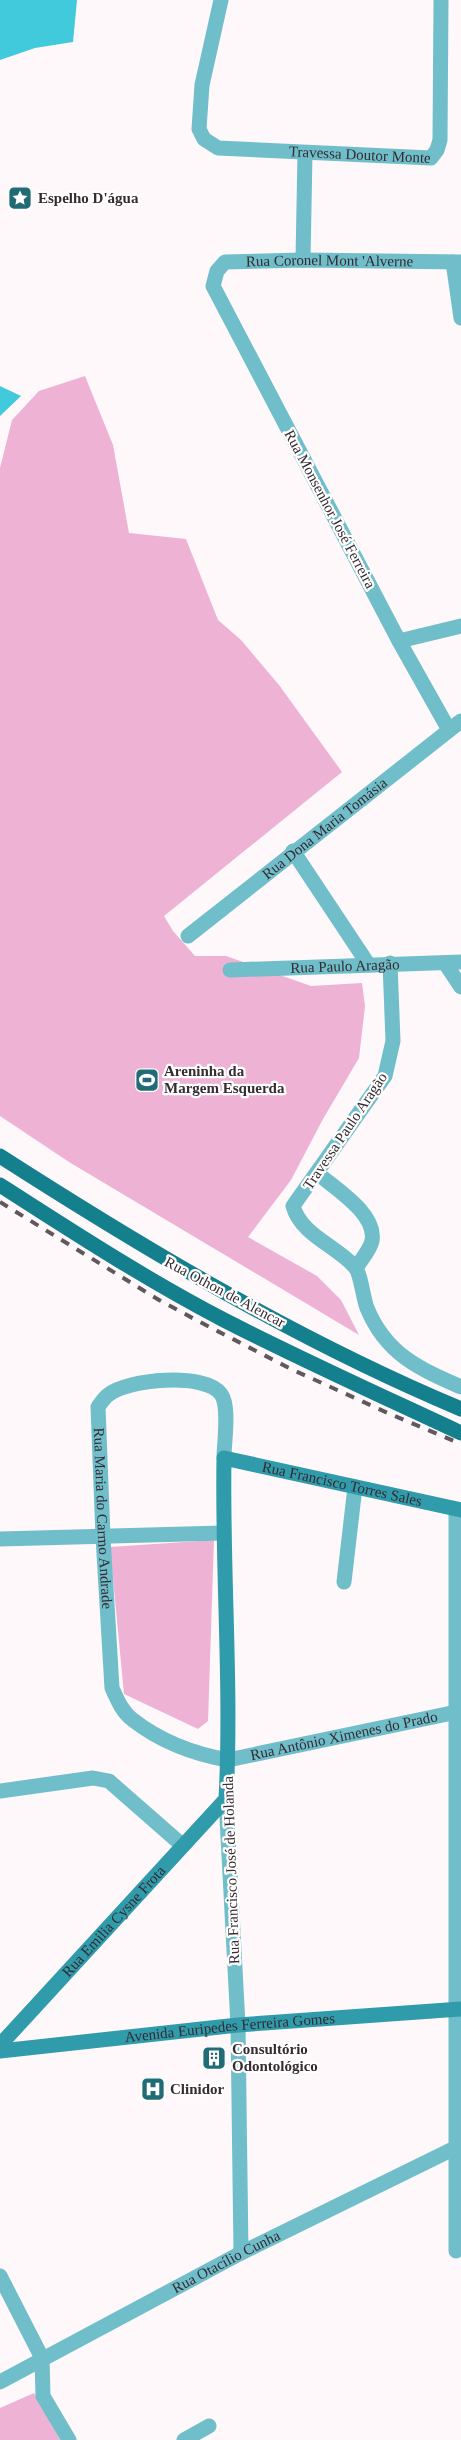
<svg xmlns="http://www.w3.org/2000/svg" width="461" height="2440" viewBox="0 0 461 2440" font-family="Georgia,serif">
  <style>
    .green { fill: #eeb2d5 }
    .water { fill: #41c9dc }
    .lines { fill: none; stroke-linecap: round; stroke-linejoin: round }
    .street { stroke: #6fbeca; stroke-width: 15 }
    .secondary { stroke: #309baa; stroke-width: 15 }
    .primary { stroke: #15808d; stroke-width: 15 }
    .rail { stroke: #61585d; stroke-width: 4; stroke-dasharray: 9 9; stroke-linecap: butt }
    .labels { text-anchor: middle; stroke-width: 4.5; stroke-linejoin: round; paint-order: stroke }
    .street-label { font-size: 15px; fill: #352b31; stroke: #fff }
    .poi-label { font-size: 15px; font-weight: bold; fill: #352b31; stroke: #fff; text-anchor: start }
  </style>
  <rect width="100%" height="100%" fill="#fef8fb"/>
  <!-- green -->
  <path class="green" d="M85 376 113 445 129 533 186 539 218 620 241 640 279 685 342 772 164 916 173 931 195 956H226L311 986 362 983 365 1006 359 1058 323 1119 291 1180 248 1237 317 1276 341 1300 359 1335 69 1162 0 1116V468L12 420 39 391Z
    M214 1540 208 1721 198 1729 124 1694 110 1547Z
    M34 2393 60 2440H0V2408Z"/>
  <!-- water -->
  <path class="water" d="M0 0H77L73 42 35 48 0 60Z
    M0 386 21 396 0 416Z"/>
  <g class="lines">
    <!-- street -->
    <g class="street">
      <path id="s1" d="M221 0 202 85 199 129 204 139 218 148 431 158 437 150 440 140 441 0"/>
      <path d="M303 260 305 153"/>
      <path d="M453 262 461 318"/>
      <path d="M399 641 461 626"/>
      <path id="s2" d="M449 730 399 641 213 286 217 271 225 262 303 260 461 262"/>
      <path d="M293 851 368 964"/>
      <path id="s3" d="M188 936 461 721"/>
      <path d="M390 963 393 1041 385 1076 293 1206C301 1235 337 1246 355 1267 361 1274 363 1298 367 1308 386 1354 418 1368 461 1387"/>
      <path d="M445 963 461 987"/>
      <path id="s4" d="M230 970 461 962"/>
      <path d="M317 1173C336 1189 377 1214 372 1241 370 1250 361 1260 356 1268"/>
      <path id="s5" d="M224 1458C224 1442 230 1406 221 1394 205 1372 127 1379 108 1395 104 1398 101 1403 98 1407L103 1537 112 1688C117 1699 122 1712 133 1720 160 1741 194 1754 228 1760L461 1711"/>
      <path d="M456 1509V2251"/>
      <path d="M0 1539 223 1533"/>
      <path d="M344 1582 355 1487"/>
      <path d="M0 1791 93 1778 109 1781 182 1845"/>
      <path d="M226 1799 238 2025 241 2253"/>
      <path d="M0 2276 42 2358 43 2396 69 2440"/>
      <path id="s6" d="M0 2382 241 2253 455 2148"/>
      <path d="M184 2440 209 2426"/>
    </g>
    <!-- secondary -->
    <g class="secondary">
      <path id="s7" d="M0 2045 226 1799C232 1686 222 1571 224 1458L461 1510"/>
      <path id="s8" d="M0 2051 238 2025 461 2009"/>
    </g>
    <!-- primary -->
    <path class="primary" d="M0 1156C148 1251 299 1341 461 1409
      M0 1185C73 1232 147 1280 224 1320 302 1360 382 1396 461 1433"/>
    <!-- rail -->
    <path class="rail" d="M0 1202 159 1300 198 1321 291 1369 390 1414 461 1444"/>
  </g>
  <!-- icons -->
  <defs>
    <g id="sight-square" transform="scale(1.25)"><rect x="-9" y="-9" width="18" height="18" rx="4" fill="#216b75" stroke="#fff"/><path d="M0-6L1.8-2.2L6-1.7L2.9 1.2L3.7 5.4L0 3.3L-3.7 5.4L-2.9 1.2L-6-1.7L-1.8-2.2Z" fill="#fff"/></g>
    <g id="stadium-square" transform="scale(1.25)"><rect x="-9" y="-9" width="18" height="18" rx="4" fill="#216b75" stroke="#fff"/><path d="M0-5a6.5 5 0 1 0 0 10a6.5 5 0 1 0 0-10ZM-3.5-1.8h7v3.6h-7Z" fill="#fff"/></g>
    <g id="building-square" transform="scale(1.25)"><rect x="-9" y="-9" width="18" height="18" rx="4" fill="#216b75" stroke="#fff"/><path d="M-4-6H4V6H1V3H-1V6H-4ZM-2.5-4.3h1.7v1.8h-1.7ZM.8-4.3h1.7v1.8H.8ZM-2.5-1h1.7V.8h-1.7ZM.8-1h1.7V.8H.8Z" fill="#fff"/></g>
    <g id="hospital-square" transform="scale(1.25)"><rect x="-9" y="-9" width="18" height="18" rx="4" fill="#216b75" stroke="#fff"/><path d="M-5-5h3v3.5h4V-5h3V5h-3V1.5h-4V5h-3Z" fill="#fff"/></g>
  </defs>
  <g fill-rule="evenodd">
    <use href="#sight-square" x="20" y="198"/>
    <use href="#stadium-square" x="147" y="1080"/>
    <use href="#building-square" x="214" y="2058"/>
    <use href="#hospital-square" x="153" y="2089"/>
  </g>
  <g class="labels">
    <!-- street labels -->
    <g class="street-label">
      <text dy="5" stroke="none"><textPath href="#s1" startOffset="301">Travessa Doutor Monte</textPath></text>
      <text dy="5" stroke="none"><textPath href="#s2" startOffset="635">Rua Coronel Mont 'Alverne</textPath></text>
      <text transform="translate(330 509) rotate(62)" y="5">Rua Monsenhor José Ferreira</text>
      <text dy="5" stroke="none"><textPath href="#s3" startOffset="174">Rua Dona Maria Tomásia</textPath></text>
      <text dy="5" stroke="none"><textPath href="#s4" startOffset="115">Rua Paulo Aragão</textPath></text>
      <text transform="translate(345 1131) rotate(-56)" y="5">Travessa Paulo Aragão</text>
      <text transform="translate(225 1292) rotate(28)" y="5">Rua Othon de Alencar</text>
      <text dy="5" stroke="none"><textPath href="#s7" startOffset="796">Rua Francisco Torres Sales</textPath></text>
      <text dy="5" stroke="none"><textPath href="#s5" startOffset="311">Rua Maria do Carmo Andrade</textPath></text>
      <text dy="5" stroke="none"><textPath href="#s5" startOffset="742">Rua Antônio Ximenes do Prado</textPath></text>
      <text transform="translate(231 1870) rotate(-92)" y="5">Rua Francisco José de Holanda</text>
      <text dy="5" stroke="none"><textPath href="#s7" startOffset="168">Rua Emilia Cysne Frota</textPath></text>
      <text dy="5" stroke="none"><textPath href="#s8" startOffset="231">Avenida Euripedes Ferreira Gomes</textPath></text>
      <text dy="5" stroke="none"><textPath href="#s6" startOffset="256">Rua Otacílio Cunha</textPath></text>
    </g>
    <!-- poi labels -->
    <g class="poi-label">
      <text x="38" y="203">Espelho D'água</text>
      <text x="164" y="1076">Areninha da<tspan x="164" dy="17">Margem Esquerda</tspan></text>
      <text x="232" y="2054">Consultório<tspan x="232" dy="17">Odontológico</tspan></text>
      <text x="170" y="2094">Clinidor</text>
    </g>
  </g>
</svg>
